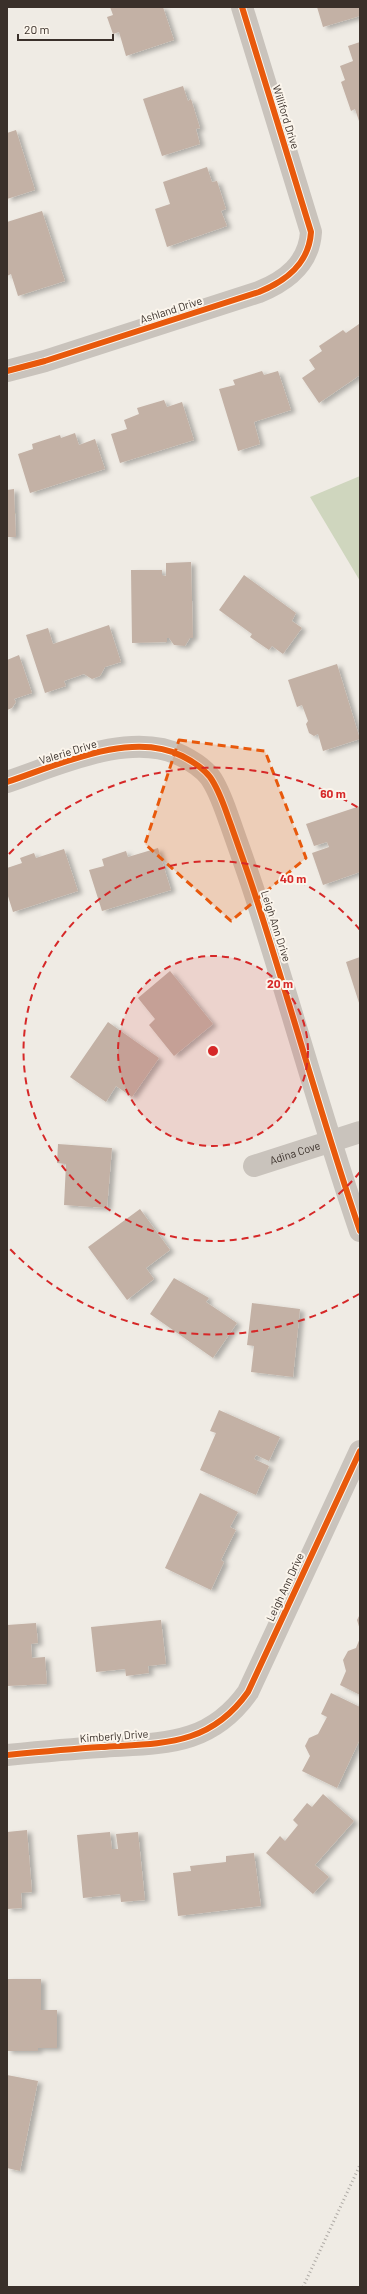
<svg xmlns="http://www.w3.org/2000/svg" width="367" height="2294" viewBox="0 0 367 2294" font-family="Barlow,sans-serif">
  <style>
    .green { fill: #cfd6be }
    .building { fill: #c3b1a5; filter: url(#shadow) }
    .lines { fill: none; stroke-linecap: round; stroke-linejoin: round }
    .street { stroke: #c9c3bc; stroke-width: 22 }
    .rail { stroke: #b0aca7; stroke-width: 3; stroke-dasharray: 1 3; stroke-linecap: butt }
    .cycleway-casing { stroke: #fbf5ec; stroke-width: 8 }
    .cycleway { stroke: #e8590c; stroke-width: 6 }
    .marked { fill: #e8590c; fill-opacity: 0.2; stroke: #e8590c; stroke-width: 3; stroke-dasharray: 8 5; stroke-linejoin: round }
    .ring { fill: none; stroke: #d62828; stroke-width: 2; stroke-dasharray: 7 5 }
    .labels { text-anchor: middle; stroke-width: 4; stroke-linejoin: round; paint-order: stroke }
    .street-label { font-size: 11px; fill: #3a302a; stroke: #fbf5ec }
    .centre { fill: #d62828; stroke: #fbf5ec; stroke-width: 2 }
    .ring-label { font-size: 12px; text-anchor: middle; font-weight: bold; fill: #d62828; stroke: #fbf5ec; stroke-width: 4; stroke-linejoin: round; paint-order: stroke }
  </style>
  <defs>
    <filter id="shadow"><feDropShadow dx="4.5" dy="2.5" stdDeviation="2" flood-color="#0004"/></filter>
  </defs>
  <rect width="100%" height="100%" fill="#efebe4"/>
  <!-- green -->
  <path class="green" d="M360 476V581L310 497Z"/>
  <!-- building -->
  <path class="building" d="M110 7H163L174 40 126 56 119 32 113 34 107 17 113 15Z
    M317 7H360V16L323 27Z
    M360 42V124L355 109 351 111 341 82 345 80 340 66 353 61 348 46Z
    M183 86 188 101 191 99 200 128 196 129 200 144 162 156 143 99Z
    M16 130 35 190 7 199V133Z
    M207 167 212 182 217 181 226 209 221 211 227 226 167 247 155 209 170 204 163 182Z
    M42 211 65 281 18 296 11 274 7 276V222Z
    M359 324 360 375 319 403 302 378 315 369 309 360 322 351 319 346 343 330 346 333Z
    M262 371 264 375 278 371 291 410 254 422 260 444 238 451 219 389 235 385 233 380Z
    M164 400 167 407 182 402 194 440 120 463 111 434 127 429 124 420 139 414 137 408Z
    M75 433 79 445 95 439 105 469 30 493 18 454 33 449 32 444 60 435 61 438Z
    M14 489 16 537H7V490Z
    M191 562 193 638H190L185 646 174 645 169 638H167V642L132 643 131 570H162V575L166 576V563Z
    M244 575 296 613 292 621 302 628 283 654 272 646 269 650 250 637 252 634 219 610Z
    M109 625 121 662 105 667 100 676 92 679 84 674 64 681 66 686 45 693 26 635 48 628 53 644Z
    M19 655 32 693 14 699 16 702 12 708 7 710V660Z
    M337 664 360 739 323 751 318 734 314 736 309 733 306 724 308 721 302 705 297 707 288 680Z
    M360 806V872L323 885 312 853 329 847 327 842 314 846 306 824Z
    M158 848 171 890 102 911 89 870 104 866 102 859 126 851 128 857Z
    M64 849 78 891 13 912 7 893V868L22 863 20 858 34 853 36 858Z
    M360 957V1006L346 962Z
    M170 971 213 1024 174 1056 149 1025 155 1019 138 998Z
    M108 1022 159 1058 132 1097 116 1086 106 1102 70 1077Z
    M58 1144 112 1148 107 1208 64 1205 66 1164 57 1163Z
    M140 1209 170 1250 146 1268 154 1279 127 1300 88 1247Z
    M174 1278 209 1298 206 1302 237 1323 213 1358 150 1314Z
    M252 1303 300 1309 293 1377 251 1372 254 1346 247 1345Z
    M219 1410 280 1437 269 1461 256 1455 254 1459 269 1466 256 1495 200 1470 216 1433 210 1431Z
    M200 1493 238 1512 230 1527 236 1530 221 1560 224 1562 211 1590 165 1568Z
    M360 1614V1630L357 1620Z
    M161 1620 166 1664 148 1666 149 1673 126 1676 125 1669 96 1672 91 1627Z
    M36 1623 38 1643 31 1644 32 1658 45 1657 47 1684 7 1686V1625Z
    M360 1638V1695L340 1685 346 1671 343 1660 348 1651 356 1648Z
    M331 1693 360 1707V1739L337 1788 302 1771 310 1756 305 1746 309 1738 318 1734 327 1717 321 1714Z
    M323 1794 354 1821 315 1865 329 1877 313 1894 266 1853 280 1836 285 1841 298 1825 293 1820 307 1803 312 1807Z
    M27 1830 32 1892 21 1893 22 1908 7 1909V1832Z
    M110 1832 112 1849H118L116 1834 138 1832 145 1900 121 1902 120 1894 83 1898 77 1835Z
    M254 1853 261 1906 178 1916 173 1873 191 1871 190 1866 226 1862V1856Z
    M7 1979H41V2010H57V2048H38V2051H7Z
    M7 2075 38 2081 20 2171 7 2168Z"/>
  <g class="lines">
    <!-- street -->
    <g class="street">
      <path d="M7 371 45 361 259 292C286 281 309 264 311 232L242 7"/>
      <path d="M7 782C58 765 131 730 182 756 192 761 203 768 210 777 220 791 225 809 231 825 240 851 250 878 258 904 293 1013 323 1123 360 1231"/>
      <path id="s1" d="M254 1166 360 1132"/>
      <path d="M7 1755C38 1752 70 1749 101 1747 161 1743 209 1747 248 1692L360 1451"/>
    </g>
    <!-- rail -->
    <path class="rail" d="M303 2287 360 2165"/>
    <!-- cycleway casing -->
    <g class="cycleway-casing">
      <path id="cycleway" d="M7 371 45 361 259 292C286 281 309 264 311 232L242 7
        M7 782C58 765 131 730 182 756 192 761 203 768 210 777 220 791 225 809 231 825 240 851 250 878 258 904 293 1013 323 1123 360 1231
        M7 1755C38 1752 70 1749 101 1747 161 1743 209 1747 248 1692L360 1451"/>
    </g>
    <!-- cycleway -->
    <use href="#cycleway" class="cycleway"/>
  </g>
  <!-- marked area -->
  <path class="marked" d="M179 740 265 751 306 858 231 921 145 844Z"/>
  <!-- distance rings -->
  <circle cx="213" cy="1051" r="95" fill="#d62828" fill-opacity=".12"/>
  <g class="ring">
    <circle cx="213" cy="1051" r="95"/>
    <path d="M360 1172A190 190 0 1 1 360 930"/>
    <path d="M359 1294A284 284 0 0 1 9 1248M9 854A284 284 0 0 1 359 808"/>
  </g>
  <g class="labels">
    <!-- street labels -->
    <g class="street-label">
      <text transform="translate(286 117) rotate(73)" y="4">Williford Drive</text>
      <text transform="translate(171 310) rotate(-18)" y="4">Ashland Drive</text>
      <text transform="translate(68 752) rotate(-17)" y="4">Valerie Drive</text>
      <text transform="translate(276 926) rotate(72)" y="4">Leigh Ann Drive</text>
      <text dy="4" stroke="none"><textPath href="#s1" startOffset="43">Adina Cove</textPath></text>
      <text transform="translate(285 1587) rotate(-65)" y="4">Leigh Ann Drive</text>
      <text transform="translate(114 1736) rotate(-4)" y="4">Kimberly Drive</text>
    </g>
  </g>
  <circle cx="213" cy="1051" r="6" class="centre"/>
  <g class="ring-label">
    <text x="333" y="798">60 m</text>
    <text x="293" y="883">40 m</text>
    <text x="280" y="988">20 m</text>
  </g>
  <!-- border -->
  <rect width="367" height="2294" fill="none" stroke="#3a302a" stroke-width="16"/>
  <!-- scale -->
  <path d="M18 34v6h95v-6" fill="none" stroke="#3a302a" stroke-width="2"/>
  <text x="24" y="34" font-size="12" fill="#3a302a" stroke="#fbf5ec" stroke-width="3" paint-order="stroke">20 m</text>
</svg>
